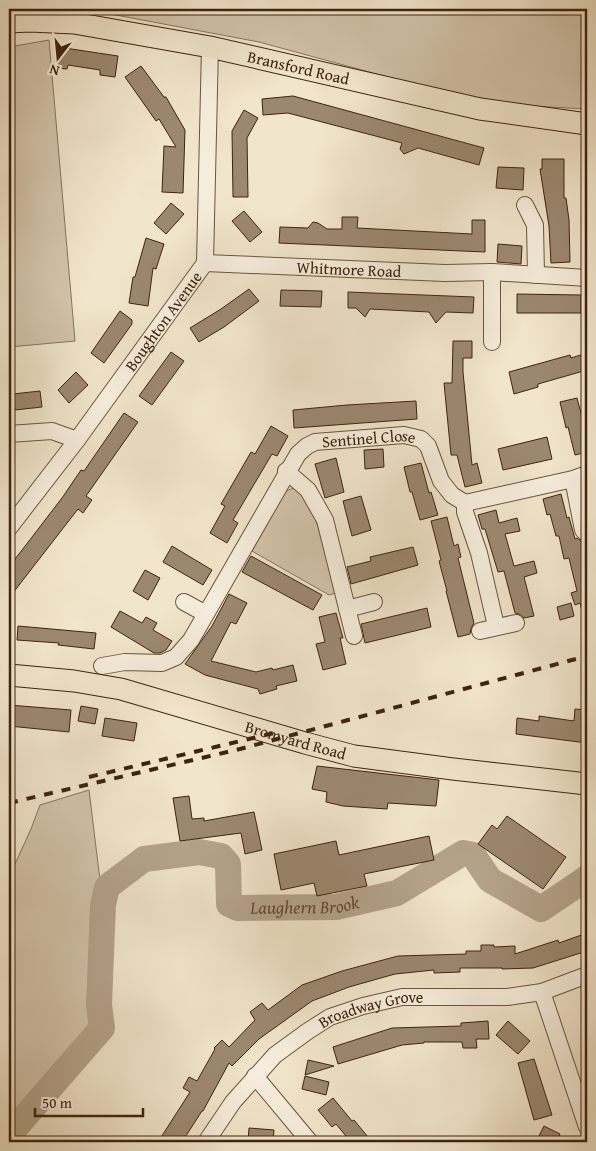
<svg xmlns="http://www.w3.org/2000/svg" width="596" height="1151" viewBox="0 0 596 1151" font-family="'Gentium Book Plus',serif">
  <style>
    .green { fill: #d3c4ab; stroke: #8a745c }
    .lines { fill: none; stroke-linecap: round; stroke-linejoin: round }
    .river { stroke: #b5a38b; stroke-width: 26 }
    .building { fill: #9c8870; stroke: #40230e }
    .minor-casing { stroke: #6c543d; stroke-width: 18 }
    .major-casing { stroke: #40230e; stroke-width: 23 }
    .minor { stroke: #f6eedd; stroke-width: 16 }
    .major { stroke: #f1e5cb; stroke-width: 21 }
    .rail { stroke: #40230e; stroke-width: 4; stroke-dasharray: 9 9; stroke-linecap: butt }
    .labels { text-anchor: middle; stroke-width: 4; stroke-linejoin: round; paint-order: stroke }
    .street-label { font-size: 16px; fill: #40230e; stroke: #f6eedd }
    .water-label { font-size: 18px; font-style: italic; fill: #634934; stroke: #f6eedd }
  </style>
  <rect width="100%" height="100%" fill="#f1e5cb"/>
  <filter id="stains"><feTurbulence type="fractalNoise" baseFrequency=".004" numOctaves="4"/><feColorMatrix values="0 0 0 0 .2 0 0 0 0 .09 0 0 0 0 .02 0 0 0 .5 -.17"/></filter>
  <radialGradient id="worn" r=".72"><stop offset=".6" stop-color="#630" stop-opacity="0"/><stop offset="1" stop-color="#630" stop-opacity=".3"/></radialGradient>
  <!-- green -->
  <path class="green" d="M84 9H587V109L513 105 428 88 259 42Z
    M49 40 75 341 9 347V47Z
    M582 165H587V237Z
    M294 488C319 506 328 564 336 593L329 595 252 551 286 491Z
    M89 790 103 905 99 1005 102 1028 9 1135V877L31 829 40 805Z"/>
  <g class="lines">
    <!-- river -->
    <path class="river" id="s1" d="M9 1135 102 1028 99 1005 103 905 107 887 144 859 199 852 221 856 228 864 229 904 238 908 336 907 397 893 463 853 473 855 490 880 541 909 587 878"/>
  </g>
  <!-- building -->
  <path class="building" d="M58 47 118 56 115 77 100 75V70L68 65 67 69 55 68Z
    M141 66 164 97H166L185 130 183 193 162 192 164 146 176 147 159 119 156 121 125 77Z
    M293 96 484 148 479 165 418 148 404 154 400 149 402 143 288 113 263 115 262 99Z
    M244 110 258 118 247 138 248 197H233L232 131Z
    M542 159H564V198H566L569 220 570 262 551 263 549 226 540 169H542Z
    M498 167 524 168 523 190 496 188Z
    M171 203 184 214 166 234 154 223Z
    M244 211 262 232 250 242 232 221Z
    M342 217H358L357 228 472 234V220H485V252L279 243 280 227 308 228 313 222 318 223 327 229H342Z
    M146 238 164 244 156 269 153 268 148 306 129 303 133 277H135Z
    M498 244 522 246 521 264 497 262Z
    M249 289 259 301 224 327 199 342 190 328 221 309Z
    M281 290 322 291 321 307 280 306Z
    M348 292 474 297 473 313 446 312 436 323 429 312 370 309 365 317 356 308H348Z
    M517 294 581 295V313H517Z
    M120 311 132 320V324L104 363 91 353Z
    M453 341H472V358H463V372L472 465 477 463 482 483 465 487 457 455H451L444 383H452Z
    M171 352 184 361 152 405 139 396Z
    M587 353V370L538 384V387L514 394 509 372 570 355 571 358Z
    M76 372 88 385 69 403 58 390Z
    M40 391 42 407 15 410 13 394Z
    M577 398 587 436V452L575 455 568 427 566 428 560 402Z
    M416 401 417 419 294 428 293 410 347 405Z
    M124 413 138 422 86 496 92 500 83 513 78 509 9 598V567L62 498 81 470 84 471Z
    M271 426 288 436 277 456 272 454 233 520 238 523 227 543 210 533 225 506 221 504 251 452 255 454Z
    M547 437 552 459 503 470 498 449Z
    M383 449 384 467 365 469 364 450Z
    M336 458 344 492 325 498 315 464Z
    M421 463 429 493 431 492 438 515 420 520 412 492H410L404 467Z
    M561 494 567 518 569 517 575 539 577 538 584 543 587 544V615H583L580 603 575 605 571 593 577 591 569 558 564 559 559 536H556L550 514 547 515 543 499Z
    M361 496 371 530 352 536 343 501Z
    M496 510 499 523 517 518 520 531 505 534 514 566 534 561 537 573 524 577 534 616 524 618 519 614 515 613 504 571 498 572 485 529H482L478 515Z
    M447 517 454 546 458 544 461 557 458 558 474 623 471 628 470 634 458 637 446 591H447L439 561 441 560 431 521Z
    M172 546 212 570 203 585 163 562Z
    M413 547 418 565 351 584 347 567 371 561 370 557Z
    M251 556 322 595 313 610 242 572Z
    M145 570 160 578 148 600 133 591Z
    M229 594 247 603 236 624 231 622 211 661 256 672 272 668 273 670 293 665 297 681 276 686 277 689 260 694 258 689 205 675 185 664 212 626Z
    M571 603 574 616 560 620 557 607Z
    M427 608 431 627 365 643 361 624Z
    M120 611 142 623 146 617 157 623 153 630 172 641 166 650 160 653H154L111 627Z
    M336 613 343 638H340L346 664 323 670 316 644 325 642 319 617Z
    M18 626 96 633 94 649 58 645 59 643 17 640Z
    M9 705 71 710 69 732 9 726Z
    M81 706 98 709 95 724 78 721Z
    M575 709 587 710V743L516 734 517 718 539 721V716L574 721Z
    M105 718 137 723 134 741 102 736Z
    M317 766 439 780 436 806 388 803 387 809 343 806 326 802 327 792 312 789Z
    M189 796 192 819 204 818V821L254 812 262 850 245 854 241 833 180 841 173 798Z
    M507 816 566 857 543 889 478 844 492 825 497 829Z
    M429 836 434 860 364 874 367 886 317 896 314 883 281 890 274 854 336 841 339 855Z
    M587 933V951L533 968 502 969V968H460V972L434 973V970L395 974 349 987 312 1001 259 1039 232 1066 229 1063 203 1111H202L182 1142H158L190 1092 183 1088 189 1077 197 1081 215 1049 214 1048 222 1040 229 1047 255 1020 250 1012 262 1003 268 1010 302 985 342 971 398 956 466 954V951H481V945H494V947L515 946V954L558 940 559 943Z
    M488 1021 489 1039H476L477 1048H463L462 1042H424V1043L402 1045 338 1064 333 1047 392 1028 461 1026V1023Z
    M508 1021 530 1041 518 1054 496 1035Z
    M534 1059 552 1115 534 1120 518 1063Z
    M308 1060 334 1066 305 1075Z
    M305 1076 329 1082 326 1095 302 1089Z
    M333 1098 352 1121 354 1120 372 1142H351L336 1124 332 1127 318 1110Z
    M544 1126 560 1134 556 1142H536Z
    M249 1128 274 1130 273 1142H248Z"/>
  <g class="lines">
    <!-- minor casing -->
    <g class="minor-casing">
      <g id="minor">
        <path d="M525 205 535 225 536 275"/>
        <path id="s2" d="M205 263 445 273 492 272 587 278"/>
        <path d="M492 272V342"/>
        <path d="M9 434 52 431 77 440"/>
        <path d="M286 471 308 490 325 520 354 636"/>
        <path d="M573 479 583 530 587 534"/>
        <path d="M465 503V512L479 553 496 626"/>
        <path id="s3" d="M9 528 77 440 205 263 210 47"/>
        <path d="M184 602 206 614"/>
        <path d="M347 609 374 602"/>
        <path d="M480 631 516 623"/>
        <path id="s4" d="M102 666 125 662 162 663 176 657 191 640 298 454 307 446 315 442 404 435 421 439 428 446 441 481 452 495 465 503 573 479 587 474"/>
        <path d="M542 992 587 1127"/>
        <path d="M255 1076 310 1142"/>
        <path id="s5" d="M206 1142 233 1102 275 1055 308 1031 330 1017 363 1006 402 997H507L542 992 587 975"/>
      </g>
    </g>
    <!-- major casing -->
    <g class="major-casing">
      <g id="major">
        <path id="s6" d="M9 22 30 21 74 23 210 47 480 109 587 124"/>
        <path id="s7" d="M9 675 74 681 121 689 305 743 354 756 453 769 587 784"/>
      </g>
    </g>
    <!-- minor -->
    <use href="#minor" class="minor"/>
    <!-- major -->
    <use href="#major" class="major"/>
    <!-- rail -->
    <path class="rail" d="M89 777 274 733
      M9 803 240 749 587 656"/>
  </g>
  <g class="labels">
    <!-- street labels -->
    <g class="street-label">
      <text dy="6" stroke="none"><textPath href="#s6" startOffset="294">Bransford Road</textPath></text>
      <text dy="6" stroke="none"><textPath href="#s2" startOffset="144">Whitmore Road</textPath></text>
      <text dy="6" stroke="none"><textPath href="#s3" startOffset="258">Boughton Avenue</textPath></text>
      <text dy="6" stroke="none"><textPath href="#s4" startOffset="388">Sentinel Close</textPath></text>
      <text dy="6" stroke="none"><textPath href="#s7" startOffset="295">Bromyard Road</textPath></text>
      <text dy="6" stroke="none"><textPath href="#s5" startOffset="220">Broadway Grove</textPath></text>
    </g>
    <!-- water labels -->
    <g class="water-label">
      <text dy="6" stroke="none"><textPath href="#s1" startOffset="535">Laughern Brook</textPath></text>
    </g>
  </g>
  <!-- margin -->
  <rect width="596" height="1151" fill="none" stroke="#f1e5cb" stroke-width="30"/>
  <rect x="10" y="10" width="576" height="1131" fill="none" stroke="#40230e" stroke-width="2.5"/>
  <rect x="15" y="15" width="566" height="1121" fill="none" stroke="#40230e"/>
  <!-- north arrow -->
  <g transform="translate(58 58) rotate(196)" stroke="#f6eedd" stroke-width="4" paint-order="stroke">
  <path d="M0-4L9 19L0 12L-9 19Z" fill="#40230e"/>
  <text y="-8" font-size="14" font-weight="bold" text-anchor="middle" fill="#40230e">N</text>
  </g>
  <!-- scale -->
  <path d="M35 1108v8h108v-8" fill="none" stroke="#40230e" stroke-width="2.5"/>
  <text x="42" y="1108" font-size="15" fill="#40230e" stroke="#f6eedd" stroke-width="4" paint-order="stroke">50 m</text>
  <rect width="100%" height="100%" filter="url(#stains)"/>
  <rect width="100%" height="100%" fill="url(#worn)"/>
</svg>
